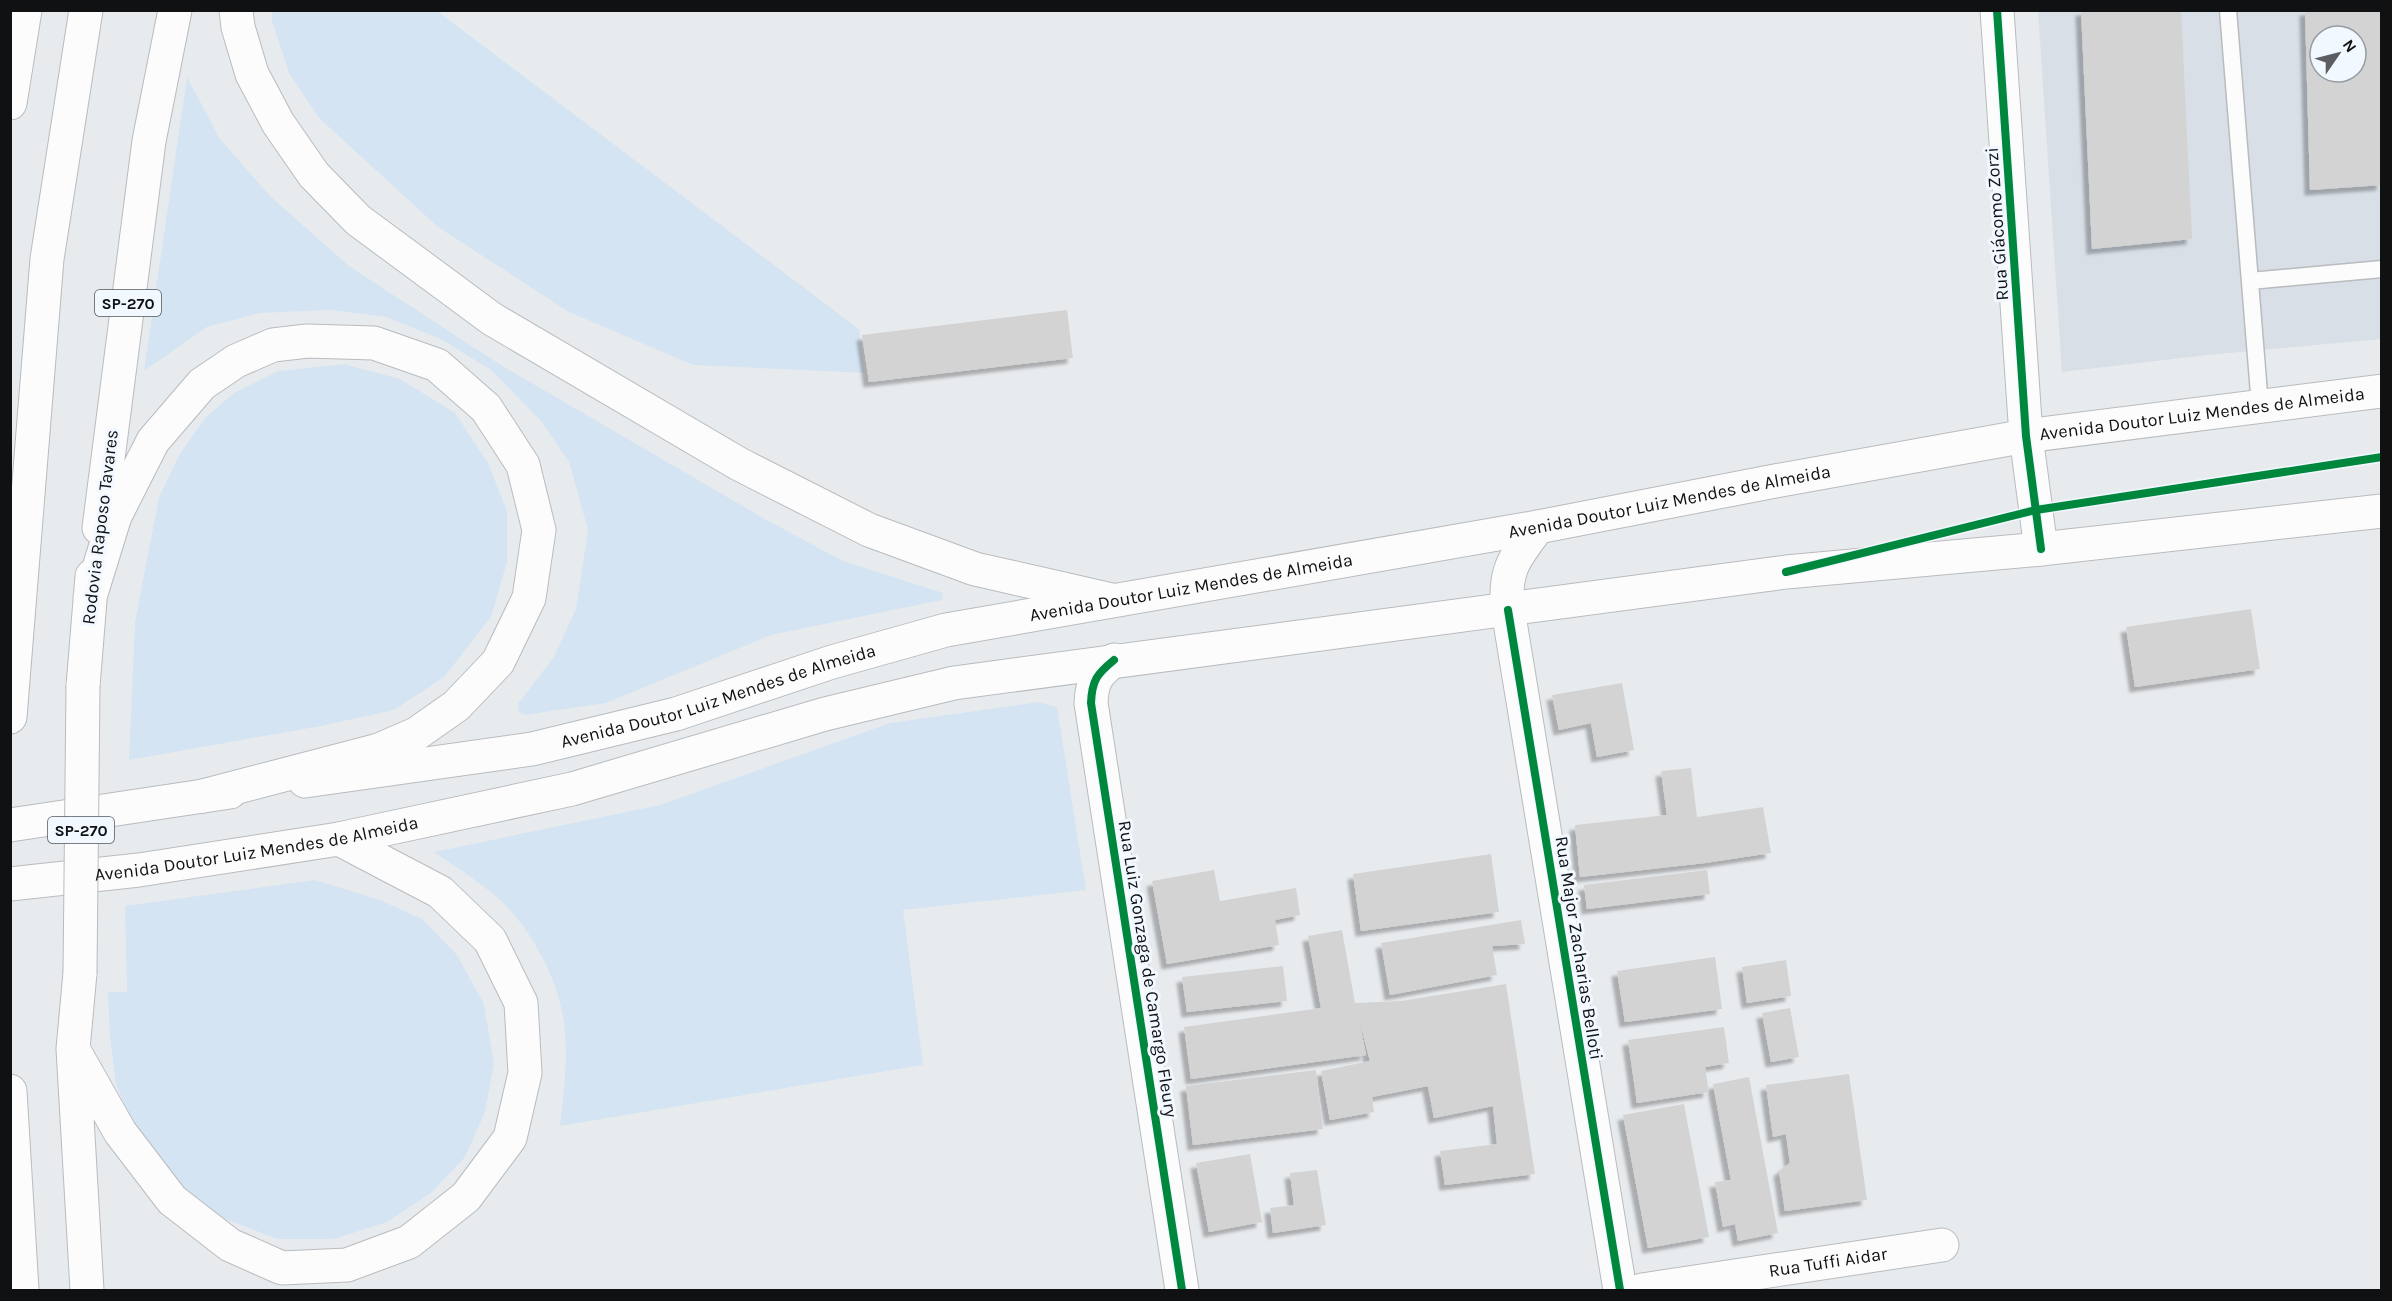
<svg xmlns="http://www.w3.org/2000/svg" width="2392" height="1301" viewBox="0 0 2392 1301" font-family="Karla,sans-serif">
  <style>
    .built { fill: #d8dfe7; fill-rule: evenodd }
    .green { fill: #d5e4f2 }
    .building { fill: #d3d3d4; fill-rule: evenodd; filter: url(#shadow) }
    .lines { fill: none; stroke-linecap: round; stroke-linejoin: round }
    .lane-casing { stroke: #b9bbbe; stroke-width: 19 }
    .street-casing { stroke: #b9bbbe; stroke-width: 35 }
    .secondary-casing { stroke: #b9bbbe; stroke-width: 35 }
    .highway-casing { stroke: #b9bbbe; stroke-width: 35 }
    .lane { stroke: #fcfcfc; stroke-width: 16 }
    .street { stroke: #fcfcfc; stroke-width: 33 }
    .secondary { stroke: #fcfcfc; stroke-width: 33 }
    .highway { stroke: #fcfcfc; stroke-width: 33 }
    .highway-bridge-casing { stroke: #b9bbbe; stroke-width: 35; stroke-linecap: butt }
    .highway-bridge { stroke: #fcfcfc; stroke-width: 33 }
    .cycleway-casing { stroke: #f2f8ff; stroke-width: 11 }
    .cycleway { stroke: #00873e; stroke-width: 8 }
    .labels { text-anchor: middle; stroke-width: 6; stroke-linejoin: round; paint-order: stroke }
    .shield { fill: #f2f8ff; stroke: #53565a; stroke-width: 1.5 }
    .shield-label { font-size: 16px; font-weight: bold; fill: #0f1113 }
    .street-label { font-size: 18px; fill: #0f1113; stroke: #f2f8ff }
  </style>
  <defs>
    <filter id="shadow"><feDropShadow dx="-5.5" dy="5.5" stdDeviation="1.5" flood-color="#0004"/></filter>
  </defs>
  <rect width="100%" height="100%" fill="#e8ebee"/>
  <!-- built -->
  <path class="built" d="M2038 11H2381V339L2207 355 2062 372ZM2320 36H2356V72H2320Z"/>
  <!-- green -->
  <path class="green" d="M272 11H437L859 329 864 373 693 365 569 312 438 227 319 118 289 73 272 21Z
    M187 77 220 139 270 196 349 266 504 367 765 519 843 561 943 593 942 600 771 635 606 703 525 715 519 712 518 704 553 658 576 609 588 530 569 462 541 421 491 370 441 339 386 317 331 310 260 313 207 327 144 371Z
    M344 364 400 379 455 413 488 463 507 511V562L491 617 444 677 394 710 321 726 129 760 135 622 159 497 180 454 204 419 234 393 278 371Z
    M1039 702 1057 707 1086 890 903 910 923 1065 560 1126C564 1091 569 1052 563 1016 556 978 534 935 507 907 486 885 458 869 434 852L660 805 890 723Z
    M315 880 380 900 422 919 457 955 484 1004 494 1064 485 1112 465 1157 431 1193 387 1222 334 1239H277L223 1218 177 1183 137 1131 116 1085 110 1038 108 992H127L125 906Z"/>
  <!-- building -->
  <path class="building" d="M2081 10H2181L2192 239 2092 249Z
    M2305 10H2382V185L2310 190ZM2320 36H2356V72H2320Z
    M1067 310 1073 358 869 382 862 335Z
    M2251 609 2260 669 2135 687 2126 627Z
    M1622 683 1634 750 1597 757 1591 723 1559 730 1552 695Z
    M1691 768 1697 817 1763 807 1771 853 1705 863 1580 877 1575 825 1667 815 1661 771Z
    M1491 854 1499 912 1361 931 1353 874Z
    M1214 870 1220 901 1296 888 1300 915 1275 920 1279 945 1167 964 1152 881Z
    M1707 870 1710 894 1587 909 1584 885Z
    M1521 920 1525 944 1492 946 1497 975 1390 995 1381 943Z
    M1342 930 1355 1003 1401 1001 1506 984 1535 1174 1445 1185 1440 1151 1497 1144 1493 1106 1434 1118 1428 1086 1372 1097 1374 1112 1330 1120 1321 1071 1370 1061 1359 1019 1366 1055 1191 1079 1184 1027 1321 1008 1308 936Z
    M1715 957 1722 1009 1625 1022 1617 971Z
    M1786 960 1791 996 1747 1003 1742 967Z
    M1283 966 1287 1001 1187 1012 1182 977Z
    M1790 1008 1799 1057 1771 1062 1762 1013Z
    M1724 1027 1729 1063 1705 1067 1709 1092 1637 1103 1628 1040Z
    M1316 1070 1323 1129 1193 1145 1186 1086Z
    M1849 1074 1867 1200 1785 1211 1779 1171 1790 1163 1786 1134 1773 1137 1766 1085Z
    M1749 1077 1778 1233 1738 1241 1735 1224 1723 1227 1715 1182 1731 1180 1713 1084Z
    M1684 1104 1709 1237 1648 1248 1623 1115Z
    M1250 1154 1262 1222 1209 1232 1196 1163Z
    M1317 1170 1326 1225 1273 1233 1270 1208 1294 1205 1290 1173Z"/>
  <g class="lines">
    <!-- lane casing -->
    <g class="lane-casing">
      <path id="lane" d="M2228 10 2260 406
        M2250 281 2382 269"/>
    </g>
    <!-- street casing -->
    <g class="street-casing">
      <g id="street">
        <path d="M1997 10 2026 436 2041 549"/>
        <path d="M1508 610 1620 1290"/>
        <path d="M1114 660C1097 674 1092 680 1091 703L1182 1290"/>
        <path id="s1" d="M1642 1290 1942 1245"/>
      </g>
    </g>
    <!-- secondary casing -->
    <g class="secondary-casing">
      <g id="secondary">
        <path d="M1508 610C1503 571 1515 557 1538 527"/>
        <path id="s2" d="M305 781 532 749 676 714 832 662 946 630 1538 527 1775 481 2026 436 2382 391"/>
        <path d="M10 825 230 792"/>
        <path id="s3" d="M10 884 139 870 339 839 572 789 825 714 954 683 1786 572 2041 549 2382 511"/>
      </g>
    </g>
    <!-- highway casing -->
    <g class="highway-casing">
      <path id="highway" d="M236 10 238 27 252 74 278 123 314 175 358 220 492 319 739 464 869 530 975 569 1112 600
        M10 103 25 10
        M99 528 149 141 175 10
        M90 597 115 516 153 441 202 384 236 361 273 345 307 341 374 343 437 365 486 408 523 465 539 530 529 598 498 662 456 706 416 734 379 750 203 796
        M83 686 92 576
        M10 717 47 259 86 10
        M80 973 73 1049 87 1290
        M73 1049 120 1132 172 1200 230 1245 282 1268 347 1265 409 1242 466 1197 510 1138 525 1073 521 1003 490 940 440 892 339 839
        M10 1091 22 1290"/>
    </g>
    <!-- lane -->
    <use href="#lane" class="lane"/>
    <!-- street -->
    <use href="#street" class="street"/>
    <!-- secondary -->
    <use href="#secondary" class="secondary"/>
    <!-- highway -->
    <use href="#highway" class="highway"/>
    <!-- highway-bridge casing -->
    <g class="highway-bridge-casing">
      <path id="highway-bridge" d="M80 973 83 686"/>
    </g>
    <!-- highway-bridge -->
    <use href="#highway-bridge" class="highway-bridge"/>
    <!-- cycleway casing -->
    <g class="cycleway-casing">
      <path id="cycleway" d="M1997 10 2026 436 2041 549
        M1786 572 2036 510 2382 457
        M1508 610 1620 1290
        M1114 660C1097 674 1092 680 1091 703L1182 1290"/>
    </g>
    <!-- cycleway -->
    <use href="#cycleway" class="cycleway"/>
  </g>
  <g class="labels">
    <!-- shield labels -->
    <g class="shield">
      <rect x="95" y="290" width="66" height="26" rx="4.5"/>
      <rect x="48" y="817" width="66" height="26" rx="4.5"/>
    </g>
    <g class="shield-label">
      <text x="128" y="309">SP-270</text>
      <text x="81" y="836">SP-270</text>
    </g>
    <!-- street labels -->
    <g class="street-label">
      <text transform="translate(1997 224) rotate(-94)" y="6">Rua Giácomo Zorzi</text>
      <text dy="6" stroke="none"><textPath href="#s2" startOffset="1935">Avenida Doutor Luiz Mendes de Almeida</textPath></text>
      <text dy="6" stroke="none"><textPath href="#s2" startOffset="1395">Avenida Doutor Luiz Mendes de Almeida</textPath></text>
      <text transform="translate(100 527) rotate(-83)" y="6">Rodovia Raposo Tavares</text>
      <text dy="6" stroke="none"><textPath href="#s2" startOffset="909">Avenida Doutor Luiz Mendes de Almeida</textPath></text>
      <text dy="6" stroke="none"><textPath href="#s2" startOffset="423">Avenida Doutor Luiz Mendes de Almeida</textPath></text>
      <text dy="6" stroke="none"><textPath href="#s3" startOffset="249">Avenida Doutor Luiz Mendes de Almeida</textPath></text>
      <text transform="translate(1579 948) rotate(81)" y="6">Rua Major Zacharias Belloti</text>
      <text transform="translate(1148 969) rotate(81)" y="6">Rua Luiz Gonzaga de Camargo Fleury</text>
      <text dy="6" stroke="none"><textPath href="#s1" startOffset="188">Rua Tuffi Aidar</textPath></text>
    </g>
  </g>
  <!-- border -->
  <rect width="2392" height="1301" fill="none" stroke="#0f1113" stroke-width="24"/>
  <!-- north arrow -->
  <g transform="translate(2338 54) rotate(55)"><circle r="28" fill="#f2f8ff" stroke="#979ca1" stroke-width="1.5"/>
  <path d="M0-4.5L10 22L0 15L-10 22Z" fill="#5b5d60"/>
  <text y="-9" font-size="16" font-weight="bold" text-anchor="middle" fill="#0f1113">N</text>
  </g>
</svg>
